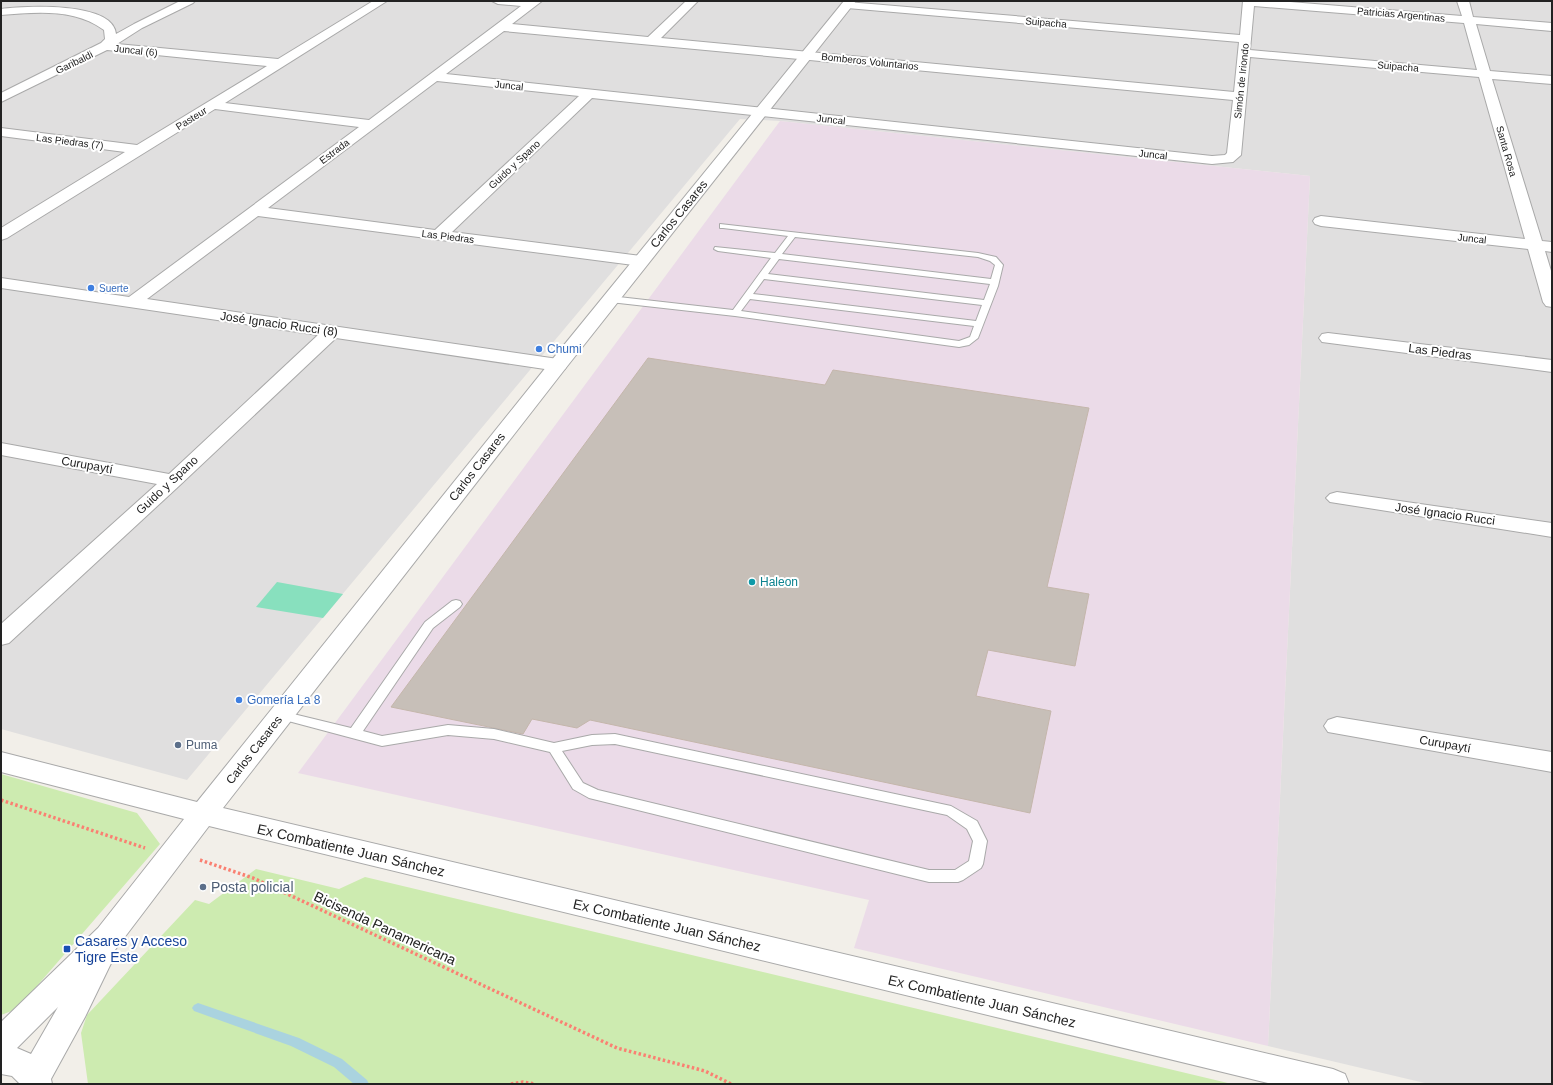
<svg xmlns="http://www.w3.org/2000/svg" width="1553" height="1085" viewBox="0 0 1553 1085" font-family="Arial,sans-serif">
  <style>
    .residential { fill: #e0dfdf }
    .industrial { fill: #ebdbe8 }
    .grass { fill: #cdebb0 }
    .pitch { fill: #88e0be }
    .lines { fill: none; stroke-linecap: round; stroke-linejoin: round }
    .stream { fill: #aad3df; fill-rule: evenodd }
    .building { fill: #c7bfb8; stroke: #c4b6ab }
    .service-casing { stroke: #a9a9a9; stroke-width: 2 }
    .minor-casing { stroke: #a9a9a9; stroke-width: 2 }
    .tertiary-casing { stroke: #a9a9a9; stroke-width: 2 }
    .path { stroke: #fa8072; stroke-width: 3.5; stroke-dasharray: 2.5 2.5; stroke-linecap: butt }
    .service { fill: #fff; fill-rule: evenodd }
    .minor { fill: #fff; fill-rule: evenodd }
    .tertiary { fill: #fff; fill-rule: evenodd }
    .shop-dot { fill: #3f7fe0; stroke: #fff; stroke-width: 1.5 }
    .culture-dot { fill: #0f9aa8; stroke: #fff; stroke-width: 1.5 }
    .service-dot { fill: #5c6f8a; stroke: #fff; stroke-width: 1.5 }
    .transit-dot { fill: #1a4fb4; stroke: #fff; stroke-width: 1.5 }
    .labels { text-anchor: middle; stroke-width: 4; stroke-linejoin: round; paint-order: stroke }
    .far-street-label { font-size: 10px; fill: #222; stroke: #fff }
    .far-shop-label { font-size: 10px; fill: #366cbe; stroke: #fff; text-anchor: start }
    .street-label { font-size: 12px; fill: #222; stroke: #fff }
    .shop-label { font-size: 12px; fill: #366cbe; stroke: #fff; text-anchor: start }
    .culture-label { font-size: 12px; fill: #0d838f; stroke: #fff; text-anchor: start }
    .service-label { font-size: 12px; fill: #4e5e75; stroke: #fff; text-anchor: start }
    .near-street-label { font-size: 14px; fill: #222; stroke: #fff }
    .near-service-label { font-size: 14px; fill: #4e5e75; stroke: #fff; text-anchor: start }
    .near-transit-label { font-size: 14px; fill: #164399; stroke: #fff; text-anchor: start }
  </style>
  <rect width="100%" height="100%" fill="#f2efe9"/>
  <!-- residential -->
  <path class="residential" d="M1 1H1552V1084H1429L1268 1046 1310 176 780 121 740 119 187 780 1 729Z"/>
  <!-- industrial -->
  <path class="industrial" d="M780 121 1310 176 1268 1046 854 948 869 900 298 773Z"/>
  <!-- grass -->
  <path class="grass" d="M1 774 137 813 160 844 17 1009 1 1015Z
    M256 869 339 889 365 877 1232 1084H88L81 1033 87 1015 195 900 209 904Z"/>
  <!-- pitch -->
  <path class="pitch" d="M277 582 343 594 323 618 256 607Z"/>
  <g class="lines">
    <!-- stream -->
    <path class="stream" d="M198 1003 299 1038 342 1059 367 1080 369 1084H354L334 1067 291 1046 194 1011 192 1008 194 1005Z"/>
  </g>
  <!-- building -->
  <path class="building" d="M648 358 825 385 833 370 1089 408 1047 587 1089 594 1075 666 988 650 976 696 1051 711 1030 813 590 720 577 728 532 719 523 734 391 707Z"/>
  <g class="lines">
    <!-- service casing -->
    <g class="service-casing">
      <path id="service" d="M720 224 978 253 996 257 1003 265 998 286 978 338 969 345 959 347 735 316 610 302 606 299 610 296 733 310 771 258 718 251 714 249 715 247 775 253 788 236 723 228H720ZM795 237 978 257 990 261 995 265 991 279 782 254ZM779 259 990 284 984 300 768 274ZM764 279 982 305 976 321 753 294ZM750 299 974 326 970 337 959 341 741 311Z
        M456 600 460 601 462 604 460 607 433 628 363 731 382 736 448 725 494 729 554 743 592 735 615 734 951 806 977 821 987 841 983 864 981 868 963 880 958 882H929L589 798 573 789 550 752 494 739 448 735 382 746 277 718 275 715 277 712 281 711 351 728 425 622 452 601ZM615 744 947 815 967 829 973 841 969 861 955 870H929L598 790 583 783 562 751 592 745Z"/>
    </g>
    <!-- minor casing -->
    <g class="minor-casing">
      <path id="minor" d="M180 1H195L193 3 142 28 117 44 278 59 373 1H387L225 103 369 120 521 6 498 4 492 1H542L512 24 648 37 686 1H698L661 38 1234 92 1239 42 847 8 841 5 847 2 1240 35 1243 1H1278L1462 16 1457 1H1469L1473 17 1552 23V31L1476 24 1490 71 1552 76V84L1492 79 1542 241 1552 242V252L1545 251 1552 274V307L1546 306 1543 302 1528 249 1321 226 1315 224 1313 221 1315 218 1321 216 1525 239 1479 77 1250 57 1241 155 1233 162 1212 164 592 98 452 232 641 256 647 258 649 261 647 264 641 266 258 216 147 299 558 359 565 361 567 365 565 369 558 371 336 338 180 485 9 643 1 645V624L157 484 1 455V443L169 474 318 335 1 288V278L129 297 359 127 215 109 7 238 1 240V228L125 152 1 136V128L137 145 267 66 107 50 1 102V93L101 43 105 39 104 30C75 8 35 12 1 15V9C24 6 113 1 116 34L134 24ZM1254 6 1464 23 1477 70 1250 50ZM504 31 1233 100 1227 153 1225 155 1212 156 446 74ZM437 81 579 96 435 230 268 208Z
        M1328 333 1552 360V372L1322 342 1319 338 1322 334Z
        M1337 492 1552 523V537L1330 502 1326 498 1330 494Z
        M1337 717 1552 752V772L1328 732 1324 726 1328 720Z"/>
    </g>
    <!-- tertiary casing -->
    <g class="tertiary-casing">
      <path id="tertiary" d="M844 1H856L565 369 223 808 1333 1069 1345 1074 1349 1084H1272L209 826 115 950 116 953 85 1017 51 1079 52 1084H20L12 1076 1 1074V1022L98 928 184 819 1 772V752L197 802 551 361ZM58 1007 31 1054 17 1048Z"/>
    </g>
    <!-- path -->
    <path class="path" d="M1 800 145 848
      M200 860 253 878 617 1048 705 1071 731 1084
      M511 1084 523 1082 535 1084"/>
    <!-- service -->
    <use href="#service" class="service"/>
    <!-- minor -->
    <use href="#minor" class="minor"/>
    <!-- tertiary -->
    <use href="#tertiary" class="tertiary"/>
  </g>
  <!-- markers -->
  <g class="shop-dot">
    <circle cx="91" cy="288" r="4"/>
    <circle cx="539" cy="349" r="4"/>
    <circle cx="239" cy="700" r="4"/>
  </g>
  <circle class="culture-dot" cx="752" cy="582" r="4"/>
  <g class="service-dot">
    <circle cx="178" cy="745" r="4"/>
    <circle cx="203" cy="887" r="4"/>
  </g>
  <rect class="transit-dot" x="63" y="945" width="8" height="8" rx="2"/>
  <g class="labels">
    <!-- far-street labels -->
    <g class="far-street-label">
      <text transform="translate(1401 14) rotate(5)" y="4">Patricias Argentinas</text>
      <text transform="translate(1046 22) rotate(5)" y="4">Suipacha</text>
      <text transform="translate(136 50) rotate(6)" y="4">Juncal (6)</text>
      <text transform="translate(870 61) rotate(6)" y="4">Bomberos Voluntarios</text>
      <text transform="translate(74 62) rotate(-26)" y="4">Garibaldi</text>
      <text transform="translate(1398 66) rotate(5)" y="4">Suipacha</text>
      <text transform="translate(1241 81) rotate(-84)" y="4">Simón de Iriondo</text>
      <text transform="translate(509 85) rotate(6)" y="4">Juncal</text>
      <text transform="translate(191 118) rotate(-32)" y="4">Pasteur</text>
      <text transform="translate(831 119) rotate(6)" y="4">Juncal</text>
      <text transform="translate(70 141) rotate(7)" y="4">Las Piedras (7)</text>
      <text transform="translate(334 151) rotate(-37)" y="4">Estrada</text>
      <text transform="translate(1507 151) rotate(74)" y="4">Santa Rosa</text>
      <text transform="translate(1153 154) rotate(6)" y="4">Juncal</text>
      <text transform="translate(514 164) rotate(-43)" y="4">Guido y Spano</text>
      <text transform="translate(448 236) rotate(7)" y="4">Las Piedras</text>
      <text transform="translate(1472 238) rotate(6)" y="4">Juncal</text>
    </g>
    <!-- far-shop labels -->
    <g class="far-shop-label">
      <text x="99" y="292">Suerte</text>
    </g>
    <!-- street labels -->
    <g class="street-label">
      <text transform="translate(679 214) rotate(-51)" y="4">Carlos Casares</text>
      <text transform="translate(279 324) rotate(8)" y="4">José Ignacio Rucci (8)</text>
      <text transform="translate(1440 352) rotate(7)" y="4">Las Piedras</text>
      <text transform="translate(87 465) rotate(10)" y="4">Curupaytí</text>
      <text transform="translate(477 467) rotate(-52)" y="4">Carlos Casares</text>
      <text transform="translate(167 485) rotate(-43)" y="4">Guido y Spano</text>
      <text transform="translate(1445 514) rotate(8)" y="4">José Ignacio Rucci</text>
      <text transform="translate(1445 744) rotate(10)" y="4">Curupaytí</text>
      <text transform="translate(254 750) rotate(-52)" y="4">Carlos Casares</text>
    </g>
    <!-- shop labels -->
    <g class="shop-label">
      <text x="547" y="353">Chumi</text>
      <text x="247" y="704">Gomería La 8</text>
    </g>
    <!-- culture labels -->
    <g class="culture-label">
      <text x="760" y="586">Haleon</text>
    </g>
    <!-- service labels -->
    <g class="service-label">
      <text x="186" y="749">Puma</text>
    </g>
    <!-- near-street labels -->
    <g class="near-street-label">
      <text transform="translate(351 850) rotate(13)" y="5">Ex Combatiente Juan Sánchez</text>
      <text transform="translate(667 925) rotate(13)" y="5">Ex Combatiente Juan Sánchez</text>
      <text transform="translate(385 928) rotate(25)" y="5">Bicisenda Panamericana</text>
      <text transform="translate(982 1001) rotate(13)" y="5">Ex Combatiente Juan Sánchez</text>
    </g>
    <!-- near-service labels -->
    <g class="near-service-label">
      <text x="211" y="892">Posta policial</text>
    </g>
    <!-- near-transit labels -->
    <g class="near-transit-label">
      <text x="75" y="946">Casares y Acceso<tspan x="75" dy="16">Tigre Este</tspan></text>
    </g>
  </g>
  <!-- border -->
  <rect width="1553" height="1085" fill="none" stroke="#222222" stroke-width="4"/>
</svg>
